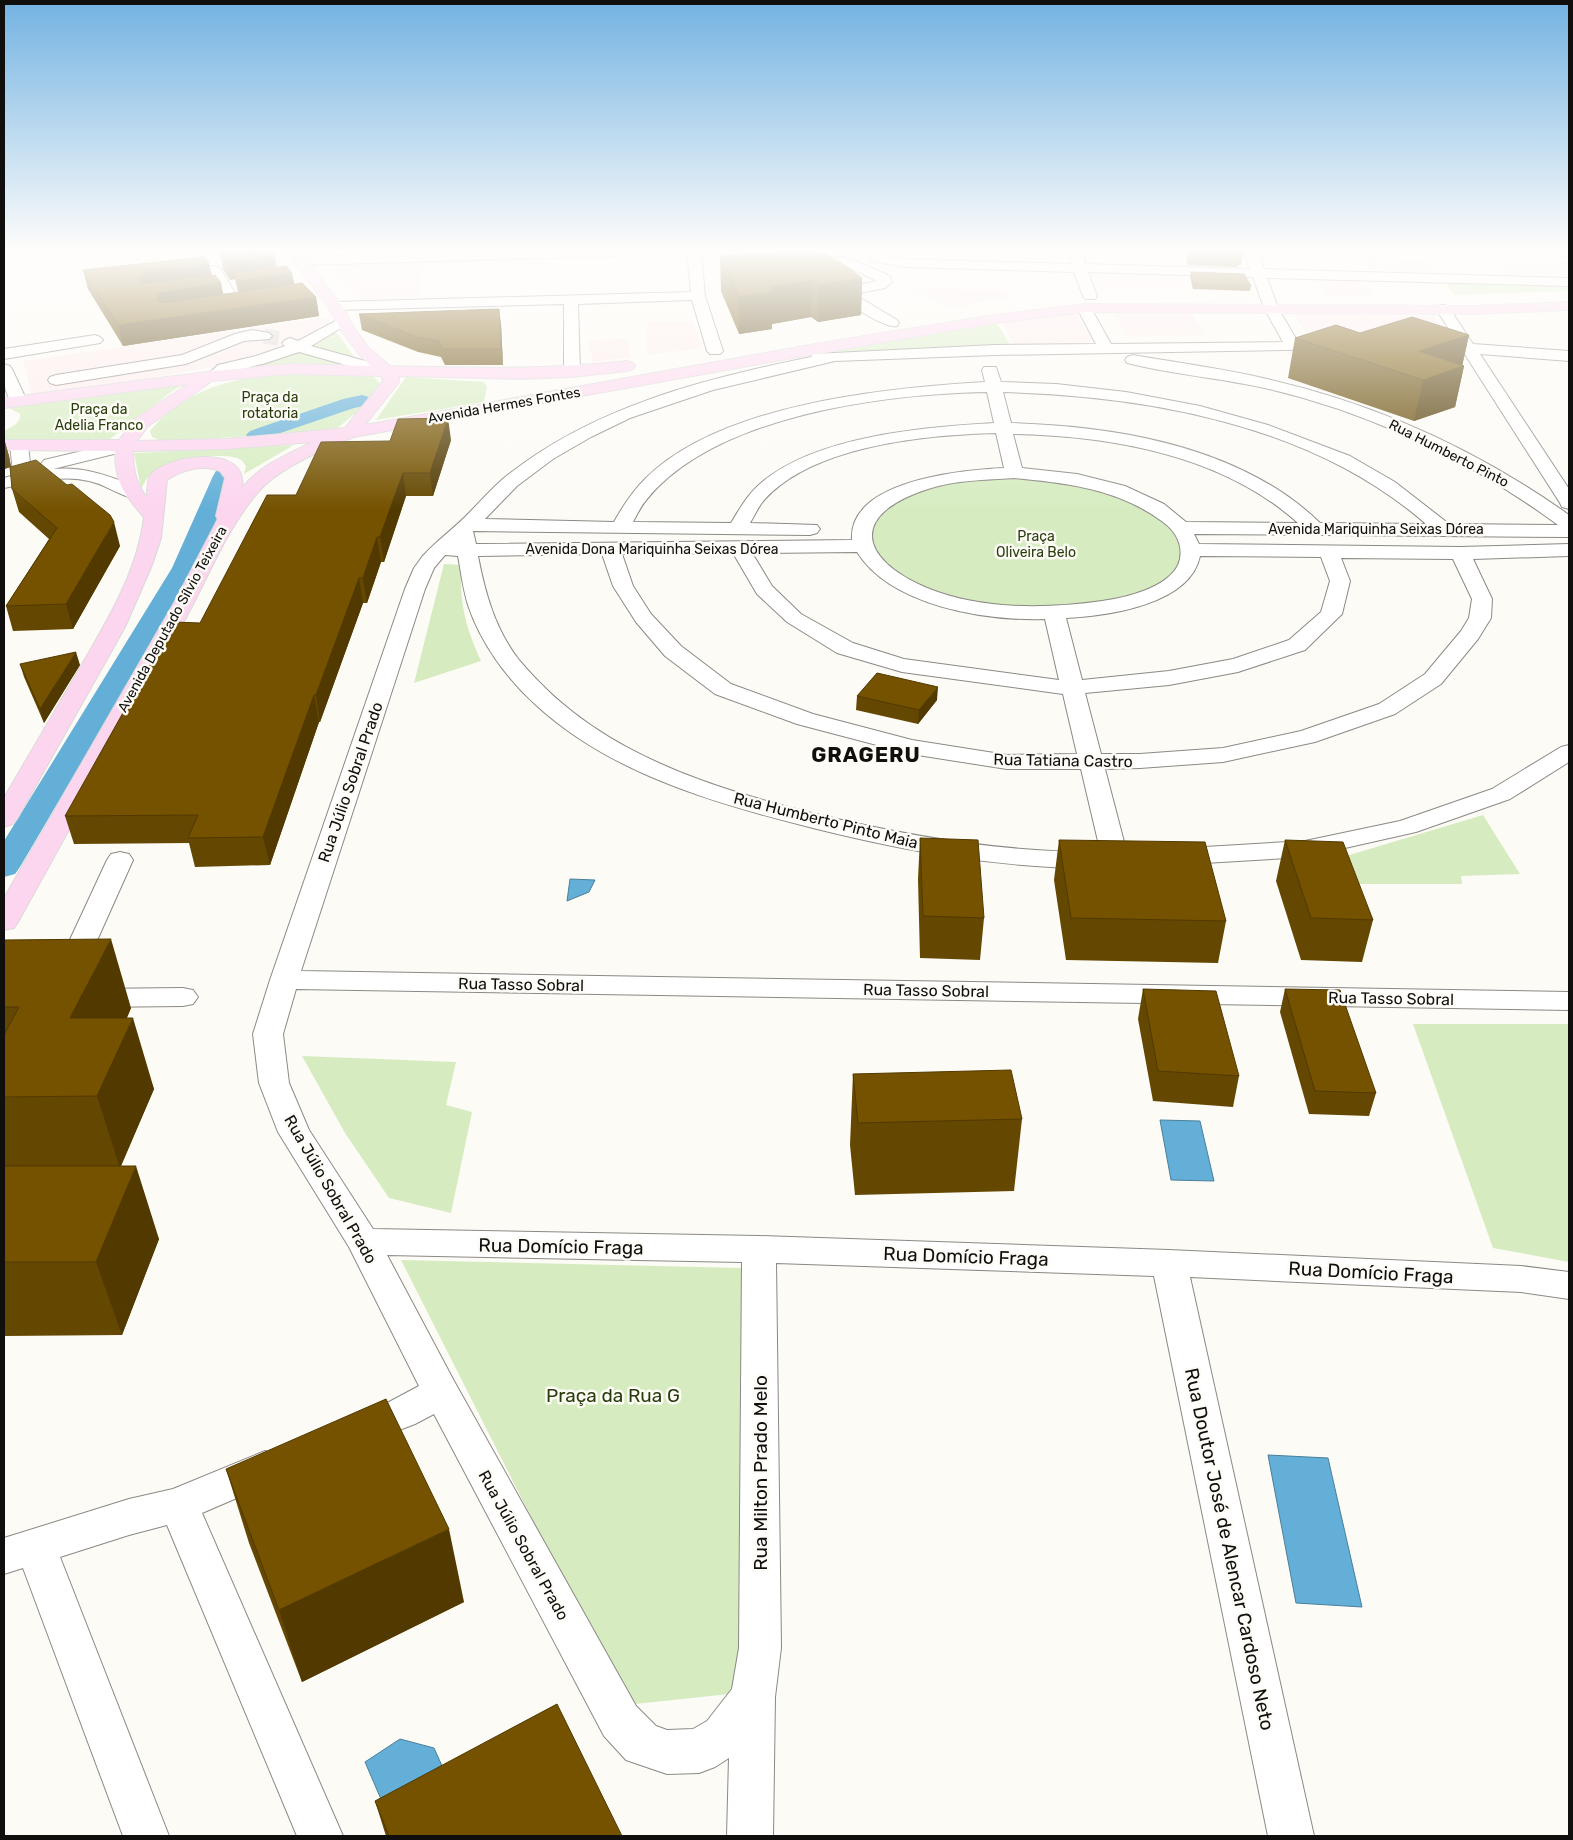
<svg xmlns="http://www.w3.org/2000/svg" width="1573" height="1840" viewBox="0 0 1573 1840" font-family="Rubik,sans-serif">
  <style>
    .commercial { fill: #fdeced }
    .green { fill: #d6ecc0 }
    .water { fill: #63afd8; stroke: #4a7f9b }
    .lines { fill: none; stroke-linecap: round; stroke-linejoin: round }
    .canal { fill: #63afd8; fill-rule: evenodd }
    .minor-tunnel { stroke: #d9d8d3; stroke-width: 15; stroke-dasharray: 15 8; stroke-linecap: butt }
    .minor-casing { stroke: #8c8985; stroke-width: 2 }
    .major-casing { stroke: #d9d9d8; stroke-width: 2 }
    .minor { fill: #fff; fill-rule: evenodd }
    .major { fill: #fcd6ef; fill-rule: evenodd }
    .wall { fill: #644700 }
    .shaded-wall { fill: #513900 }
    .building { fill: #745200; stroke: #513900 }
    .labels { text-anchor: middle; stroke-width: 5; stroke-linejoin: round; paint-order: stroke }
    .far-park-label { font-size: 14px; fill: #293d0c; stroke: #fdfbf6 }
    .far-street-label { font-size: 14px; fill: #100f0e; stroke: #fdfbf6 }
    .street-label { font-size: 16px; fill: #100f0e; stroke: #fdfbf6 }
    .near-street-label { font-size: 19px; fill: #100f0e; stroke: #fdfbf6 }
    .near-park-label { font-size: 19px; fill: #293d0c; stroke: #fdfbf6 }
    .district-label { font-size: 21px; font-weight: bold; letter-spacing: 1px; fill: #100f0e; stroke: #fdfbf6 }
  </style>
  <rect width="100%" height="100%" fill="#fdfbf6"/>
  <!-- commercial -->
  <path class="commercial" d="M1363 259 1426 260 1434 272 1370 270Z
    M423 261 417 297 362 300 331 273 333 263Z
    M1497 261 1569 263V275L1504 273Z
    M1098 269 1179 273 1186 287 1101 286Z
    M1315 276H1358L1373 296 1324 295Z
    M914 288 1007 290 1010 296 950 308Z
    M1076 313 1094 342 1014 344 1003 323Z
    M1115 313H1191L1205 335 1125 336Z
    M1294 314 1433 316 1452 342 1309 340Z
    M331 317 325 328 298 347 245 362 144 379 32 394 23 361Z
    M647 322H693L702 348 647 355Z
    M627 339 631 357 593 362 588 340Z"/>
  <!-- green -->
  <path class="green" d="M1443 281 1569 285V291L1455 295Z
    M997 323 1010 345 826 352Z
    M337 333 355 358 309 345 319 336Z
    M298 349 364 367H236Z
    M296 373 371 375 379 382V387L362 408 335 430 174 441H162L152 437 150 431C188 385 240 377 296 373Z
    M406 377 484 382 487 387 484 402 376 420Z
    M187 383 174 390 106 442 4 441V431C11 427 21 424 20 414L6 406Z
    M294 445 244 474 246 466C244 464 243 461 241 460 225 450 166 461 153 473 147 477 144 483 141 489L134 453Z
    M1010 476 1101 488 1168 520 1183 540 1184 562 1168 582 1136 598 1092 609 981 607 928 593 889 573 869 549 867 526C873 519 878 510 885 505 919 480 970 478 1010 476Z
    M444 564 461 565C460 606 465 625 481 661L414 683Z
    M1483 815 1520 874 1461 876 1462 884H1356L1346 856Z
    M1413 1024H1569V1262L1493 1248Z
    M302 1056 456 1062 446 1105 472 1112 451 1213 389 1198 345 1133Z
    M401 1260 744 1268 739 1693 626 1705Z"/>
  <!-- water -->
  <path class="water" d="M570 879 595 880 589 892 567 901Z
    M1160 1120 1200 1121 1214 1181 1171 1180Z
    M1268 1455 1328 1458 1362 1607 1296 1603Z
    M400 1739 434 1748 451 1786 390 1820 365 1762Z"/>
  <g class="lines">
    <!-- canal -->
    <path class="canal" d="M362 395 369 397 372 401 369 405 354 408 257 441 250 439 246 435 250 431 343 399Z
      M224 469 232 471 235 476 196 568 20 867 15 874 4 877V841L172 568 213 476 216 471Z"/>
    <!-- minor-tunnel -->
    <path class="minor-tunnel" d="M264 336 286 340"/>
    <!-- minor casing -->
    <g class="minor-casing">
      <path id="minor" d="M472 252H623L616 256 301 265 294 261 301 257Z
        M687 252H701L705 296 723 351 720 354H710L707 351 692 300 578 304 580 372 578 375H566L564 372V304L335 310 330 309 328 306 330 303 335 302 691 292Z
        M868 252H882V255L905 259 1072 264 1069 252H1083L1085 264 1250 269 1244 252H1258L1264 269 1569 278V286L1267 278 1278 308 1298 342 1336 343 1339 346 1336 349 995 355 835 361 713 390 630 418 591 437 553 459 517 486 485 519 614 522C623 506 632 492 645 479 720 404 884 388 985 382L982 370 984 367H996L1001 382 1056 384 1126 392 1200 406 1268 425 1350 456 1395 482 1449 524 1558 525C1471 461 1374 414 1269 389 1222 378 1174 375 1127 363L1125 360 1127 357 1133 355C1179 363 1226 369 1271 380 1379 405 1479 451 1569 515V537L1194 534 1199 544 1460 547 1569 544V556L1473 559 1492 599 1491 618 1478 639 1441 684 1395 714 1315 742 1223 762 1140 768 1105 769 1129 861 1125 867 1116 869 1107 867 1104 863 1102 866 1093 868C998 868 905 851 813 828 717 804 611 774 536 705 507 679 480 642 468 605 463 589 461 572 458 556L445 555 434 568 425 589 301 971 1569 992V1010L296 989 283 1034 289 1083 309 1130 373 1229 759 1236 1169 1250 1521 1266 1569 1272V1299L1521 1292 1190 1277 1314 1836H1268L1154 1276 776 1263 781 1648 775 1697 773 1836H727L729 1758 715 1767 699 1773 667 1774 626 1760 604 1736 434 1414 415 1424 360 1445 346 1440 341 1429 346 1418 389 1402 419 1386 349 1247 278 1132 259 1083 253 1034 270 980 405 589 414 568 422 557C435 542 452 530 466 516 479 503 490 490 504 478 592 407 703 379 811 357L813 354 995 345 1096 344 1077 308 1079 305H1089L1091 308 1111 344 1283 342 1264 308 1253 277 1088 272 1097 296 1095 299H1085L1083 296 1074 272 905 267 871 261ZM987 392 994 423C923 427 816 436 761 483 748 494 740 508 731 523L633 522C637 514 641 506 647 499 716 415 884 394 987 392ZM1003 392C1149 396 1313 425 1426 524L1320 523C1242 447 1117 426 1011 423ZM996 433 1004 468C963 470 848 480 852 540L476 544 473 531 810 535 817 533 820 529 817 525 750 523C755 515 758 507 764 500 814 445 926 435 996 433ZM1013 434C1112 436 1222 455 1298 523L1186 522 1164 504 1125 486 1077 474 1022 468ZM1014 478C1068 483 1119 489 1163 522 1177 532 1185 548 1178 565 1167 588 1125 598 1102 601 1045 609 981 610 927 588 857 558 850 514 928 489 955 480 986 480 1014 478ZM857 552C891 606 985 621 1045 619L1059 680 904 659 853 643 801 614 772 586 752 553ZM733 553 757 594 787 622 837 653 902 672 1063 694 1077 754 1007 755 912 740 813 714 731 684 681 646 651 614 633 586 622 554ZM602 554 613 586 636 622 665 656 715 694 797 724 911 754 1007 769H1081L1101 854 1093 852C999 852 907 836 816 814 739 795 658 771 592 726 565 708 540 685 519 660 495 629 485 593 478 556ZM1200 556 1321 557 1330 581 1321 612 1289 640 1233 659 1169 671 1082 680 1066 618C1107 616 1190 605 1200 556ZM1341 558 1453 559 1472 599 1469 618 1461 631 1425 674 1379 704 1301 731 1223 748 1140 754H1101L1085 693 1169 685 1238 672 1305 650 1342 614 1350 581ZM387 1255 742 1262 739 1648 732 1689 707 1721 693 1729 667 1730 656 1726 636 1706 454 1381Z
        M1550 252H1569V256H1557Z
        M846 257 890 276 892 282 885 288 854 294 897 320 899 323 897 326C885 329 845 303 837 292L839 289 877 281 844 265 801 268 794 264 801 260Z
        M214 266 219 267 244 307 242 310H232L210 274 175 277 168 273 175 269Z
        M1443 305 1448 306 1473 344 1569 351V361L1480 354 1569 489V509L1562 507 1560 503 1464 353 1429 352 1424 350 1421 347 1424 344 1458 343 1436 309 1438 306Z
        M343 317 348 318 350 321 348 324 311 346 391 368 393 371 391 374 385 376 299 352 266 363 229 372 220 379H208L206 376 218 365 256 356 285 346 282 343 285 340 290 338 298 341Z
        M252 330 269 333 272 336 269 339 244 341 186 364 56 385 50 383 48 380 50 377 56 375 182 355 235 334Z
        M95 335 100 337 103 340 100 343 4 359V349Z
        M4 364 10 366 12 369 27 401 25 405H13C4 392 3 379 4 364Z
        M19 440 25 441 28 445 31 472 49 469 44 468 41 464 44 460 124 441 130 442 133 446 130 450 53 469C84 466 110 476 139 488L141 492 139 496 132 498C117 494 104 484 89 481 61 474 31 483 4 488V478L15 475 13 472 10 445 13 441Z
        M1569 745V762L1510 799 1416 832 1305 857 1171 865 1162 863 1158 857 1162 851 1171 849 1305 841 1400 821 1492 789 1561 747Z
        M120 852 129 854 133 860 82 974 78 980 68 983 58 980 54 974 107 860 111 854Z
        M183 988 193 990 198 997 193 1004 183 1006 90 1007 80 1005 75 998 80 991 90 989Z
        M265 1451 279 1456 285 1468 279 1480 202 1513 343 1836H297L167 1525 129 1535 60 1557 169 1836H123L23 1568 4 1574V1538L129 1499 173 1489Z"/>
    </g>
    <!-- major casing -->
    <g class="major-casing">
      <path id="major" d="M287 252H301L340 303 355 329 369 348 390 366C471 368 546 370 627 361L633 363 635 366 633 369 627 371 572 377 518 379 399 376V382L365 425 815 344 988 316 1084 304 1474 306 1569 302V310L1474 314 1084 312 988 324 815 354 354 437C326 448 279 468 259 491 225 530 208 579 182 625 128 724 73 823 18 922L14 928 4 930V898L174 603 218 519 216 516 225 478 220 471C203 464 182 470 167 480L161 538 152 565 125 627 17 819 13 824 4 827V798C27 758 50 719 73 680 102 629 137 576 144 517 124 495 115 482 115 451L4 450V440H119L135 419 188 384 4 408V398L214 371 291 364 371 366 359 354 343 333 328 307ZM291 374 381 376 383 381 345 428 226 439 137 441 147 427 212 381ZM312 442C288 454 259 466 242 488 249 444 171 454 151 474 147 479 147 490 147 497 136 486 133 466 133 451L226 449Z"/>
    </g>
    <!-- minor -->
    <use href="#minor" class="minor"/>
    <!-- major -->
    <use href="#major" class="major"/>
  </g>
  <!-- wall -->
  <path class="wall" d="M220 252 277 267 294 284 316 297 319 316 123 346 88 289 83 270 209 264 212 275 221 283 223 294 238 292 235 279 230 280 223 270Z
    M1185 252H1243L1241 265H1238L1237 267 1188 265Z
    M720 256 862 278 861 315 818 322 811 317 772 324V329L739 334 721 291Z
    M1191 272 1251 286 1250 291 1193 289 1190 277Z
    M359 314 501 324 503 365H445L441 357 418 352 362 330Z
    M1360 333 1469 335 1462 365 1464 366 1455 407 1414 421 1288 378 1295 338Z
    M4 439 9 456 11 467 120 546 73 629 13 631 6 606 49 539 19 512 12 489 10 467 4 469Z
    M451 440 433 496H406L384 562H381L367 603H363L320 722H319L270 865 195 867 189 843 74 844 65 816 200 623 296 495Z
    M20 664 80 665 44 723 24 677Z
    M857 696 937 700 918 724 856 710Z
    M920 838 984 918 980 960 920 958 918 879Z
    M1059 840 1226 921 1218 963 1066 960 1054 880Z
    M1285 840 1373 920 1362 962 1301 960 1276 881Z
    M4 940 131 1008 127 1018 154 1089 121 1166 159 1239 122 1335 4 1336Z
    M1143 989 1239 1076 1233 1107 1153 1101 1138 1019Z
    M1285 989 1376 1093 1369 1116 1309 1114 1280 1012Z
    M853 1074 1022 1119 1014 1191 855 1195 850 1145Z
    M226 1469 464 1602 302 1682 249 1543Z
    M375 1801 622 1836H386Z"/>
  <!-- shaded-wall -->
  <path class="shaded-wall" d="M275 256 278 274 233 273 235 279 230 280 226 261Z
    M209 264 213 283 147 291 139 278 143 272Z
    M292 273 296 292 242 300 238 281Z
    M862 278 861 315 818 322 819 285Z
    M812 281 811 317 772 324V329L739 334V297L772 287Z
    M221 283 225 303 164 312 156 298 160 293Z
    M316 297 319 316 123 346 118 325Z
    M499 309 501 324 503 365 501 349Z
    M1469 335 1462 367 1464 366 1455 407 1414 421 1423 380 1419 351Z
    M448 418 451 440 433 496 430 473Z
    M4 439 9 456 11 467 4 469Z
    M403 473 406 496 384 562 380 537Z
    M114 522 120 546 73 629 66 604Z
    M377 537 381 562 367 603 363 578Z
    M359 578 363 603 320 722 316 695Z
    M76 652 80 665 44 723 40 709Z
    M938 687 937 700 918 724 919 710Z
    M314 695 319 722 270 865 263 837Z
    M111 939 131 1008 94 1089 70 1018Z
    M133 1018 154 1089 120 1168 97 1096Z
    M136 1166 159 1239 122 1335 96 1262Z
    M449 1529 464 1602 302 1682 279 1610Z"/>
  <!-- building -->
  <path class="building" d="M220 252H272L275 256 226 261Z
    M785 252H821L843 264 862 278 819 285 812 281 772 287V292L739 297 720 256Z
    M1190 252H1238L1239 254Z
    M205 257 209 264 143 272 139 278 142 282 148 283 215 275 221 283 160 293 156 298 159 302 164 303 302 283 316 297 118 325 83 270Z
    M286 266 292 273 238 281 233 273Z
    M1191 272 1244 274 1251 286 1194 284Z
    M499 309 501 349H443L439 341 416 337 359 314Z
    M1412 317 1469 335 1419 351 1464 366 1423 380 1295 338 1336 325 1360 333Z
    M448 418 430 473H403L380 537H377L363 578H359L316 695H314L263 837 188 838 198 815 65 816 174 622 200 623 267 495H296L321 442 390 441 398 419Z
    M4 439 6 450H4Z
    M36 460 67 485 72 484 110 515 114 522 66 604 6 606 57 528 12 489 10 467Z
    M76 652 63 673 40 709 20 664Z
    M877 673 938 687 919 710 857 696Z
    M920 838 978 840 984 918 923 916Z
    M1059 840 1205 842 1226 921 1071 918Z
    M1285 840 1343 842 1373 920 1311 918Z
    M111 939 70 1018H133L97 1096 4 1097V1035L19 1007H4V940Z
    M1143 989 1216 991 1239 1076 1158 1071Z
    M1285 989 1340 990 1376 1093 1315 1091Z
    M1011 1070 1022 1119 858 1123 853 1074Z
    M4 1166H136L96 1262H4Z
    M386 1399 449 1529 279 1610 226 1469Z
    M557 1704 622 1836H389L375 1801Z"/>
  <!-- sky -->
  <linearGradient id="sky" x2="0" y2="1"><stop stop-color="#73b2e2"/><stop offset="0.49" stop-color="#fefdfb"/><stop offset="1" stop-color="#fefdfb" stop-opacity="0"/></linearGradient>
  <rect width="1573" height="510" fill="url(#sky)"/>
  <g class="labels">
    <!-- far-park labels -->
    <g class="far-park-label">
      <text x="270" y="402">Praça da<tspan x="270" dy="16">rotatoria</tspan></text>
      <text x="99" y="414">Praça da<tspan x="99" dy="16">Adelia Franco</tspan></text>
      <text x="1036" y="541">Praça<tspan x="1036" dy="16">Oliveira Belo</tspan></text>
    </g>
    <!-- far-street labels -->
    <g class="far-street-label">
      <text transform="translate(504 405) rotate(-10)" y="5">Avenida Hermes Fontes</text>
      <text transform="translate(1449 453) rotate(27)" y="5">Rua Humberto Pinto</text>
      <text x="1376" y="534">Avenida Mariquinha Seixas Dórea</text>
      <text x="652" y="554">Avenida Dona Mariquinha Seixas Dórea</text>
      <text transform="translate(172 619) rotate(-61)" y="5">Avenida Deputado Sílvio Teixeira</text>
    </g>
    <!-- street labels -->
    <g class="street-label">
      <text transform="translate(1063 760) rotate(1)" y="6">Rua Tatiana Castro</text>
      <text transform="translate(350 782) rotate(-71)" y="6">Rua Júlio Sobral Prado</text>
      <text transform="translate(826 820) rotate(14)" y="6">Rua Humberto Pinto Maia</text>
      <text transform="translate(521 984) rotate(1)" y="6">Rua Tasso Sobral</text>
      <text transform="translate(926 990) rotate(1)" y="6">Rua Tasso Sobral</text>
      <text transform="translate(1391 998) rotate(1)" y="6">Rua Tasso Sobral</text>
      <text transform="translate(331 1189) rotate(60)" y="6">Rua Júlio Sobral Prado</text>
      <text transform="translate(524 1545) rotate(61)" y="6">Rua Júlio Sobral Prado</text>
    </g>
    <!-- near-street labels -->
    <g class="near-street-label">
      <text transform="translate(561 1246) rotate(1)" y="7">Rua Domício Fraga</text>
      <text transform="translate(966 1256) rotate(2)" y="7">Rua Domício Fraga</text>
      <text transform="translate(1371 1272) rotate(3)" y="7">Rua Domício Fraga</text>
      <text transform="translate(760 1473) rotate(-90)" y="7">Rua Milton Prado Melo</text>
      <text transform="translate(1230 1549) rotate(78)" y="7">Rua Doutor José de Alencar Cardoso Neto</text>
    </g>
    <!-- near-park labels -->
    <g class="near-park-label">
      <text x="613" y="1402">Praça da Rua G</text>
    </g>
    <!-- district labels -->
    <g class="district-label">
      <text x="866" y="762">GRAGERU</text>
    </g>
  </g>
  <!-- border -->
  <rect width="1573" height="1840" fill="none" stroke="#100f0e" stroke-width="10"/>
</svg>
